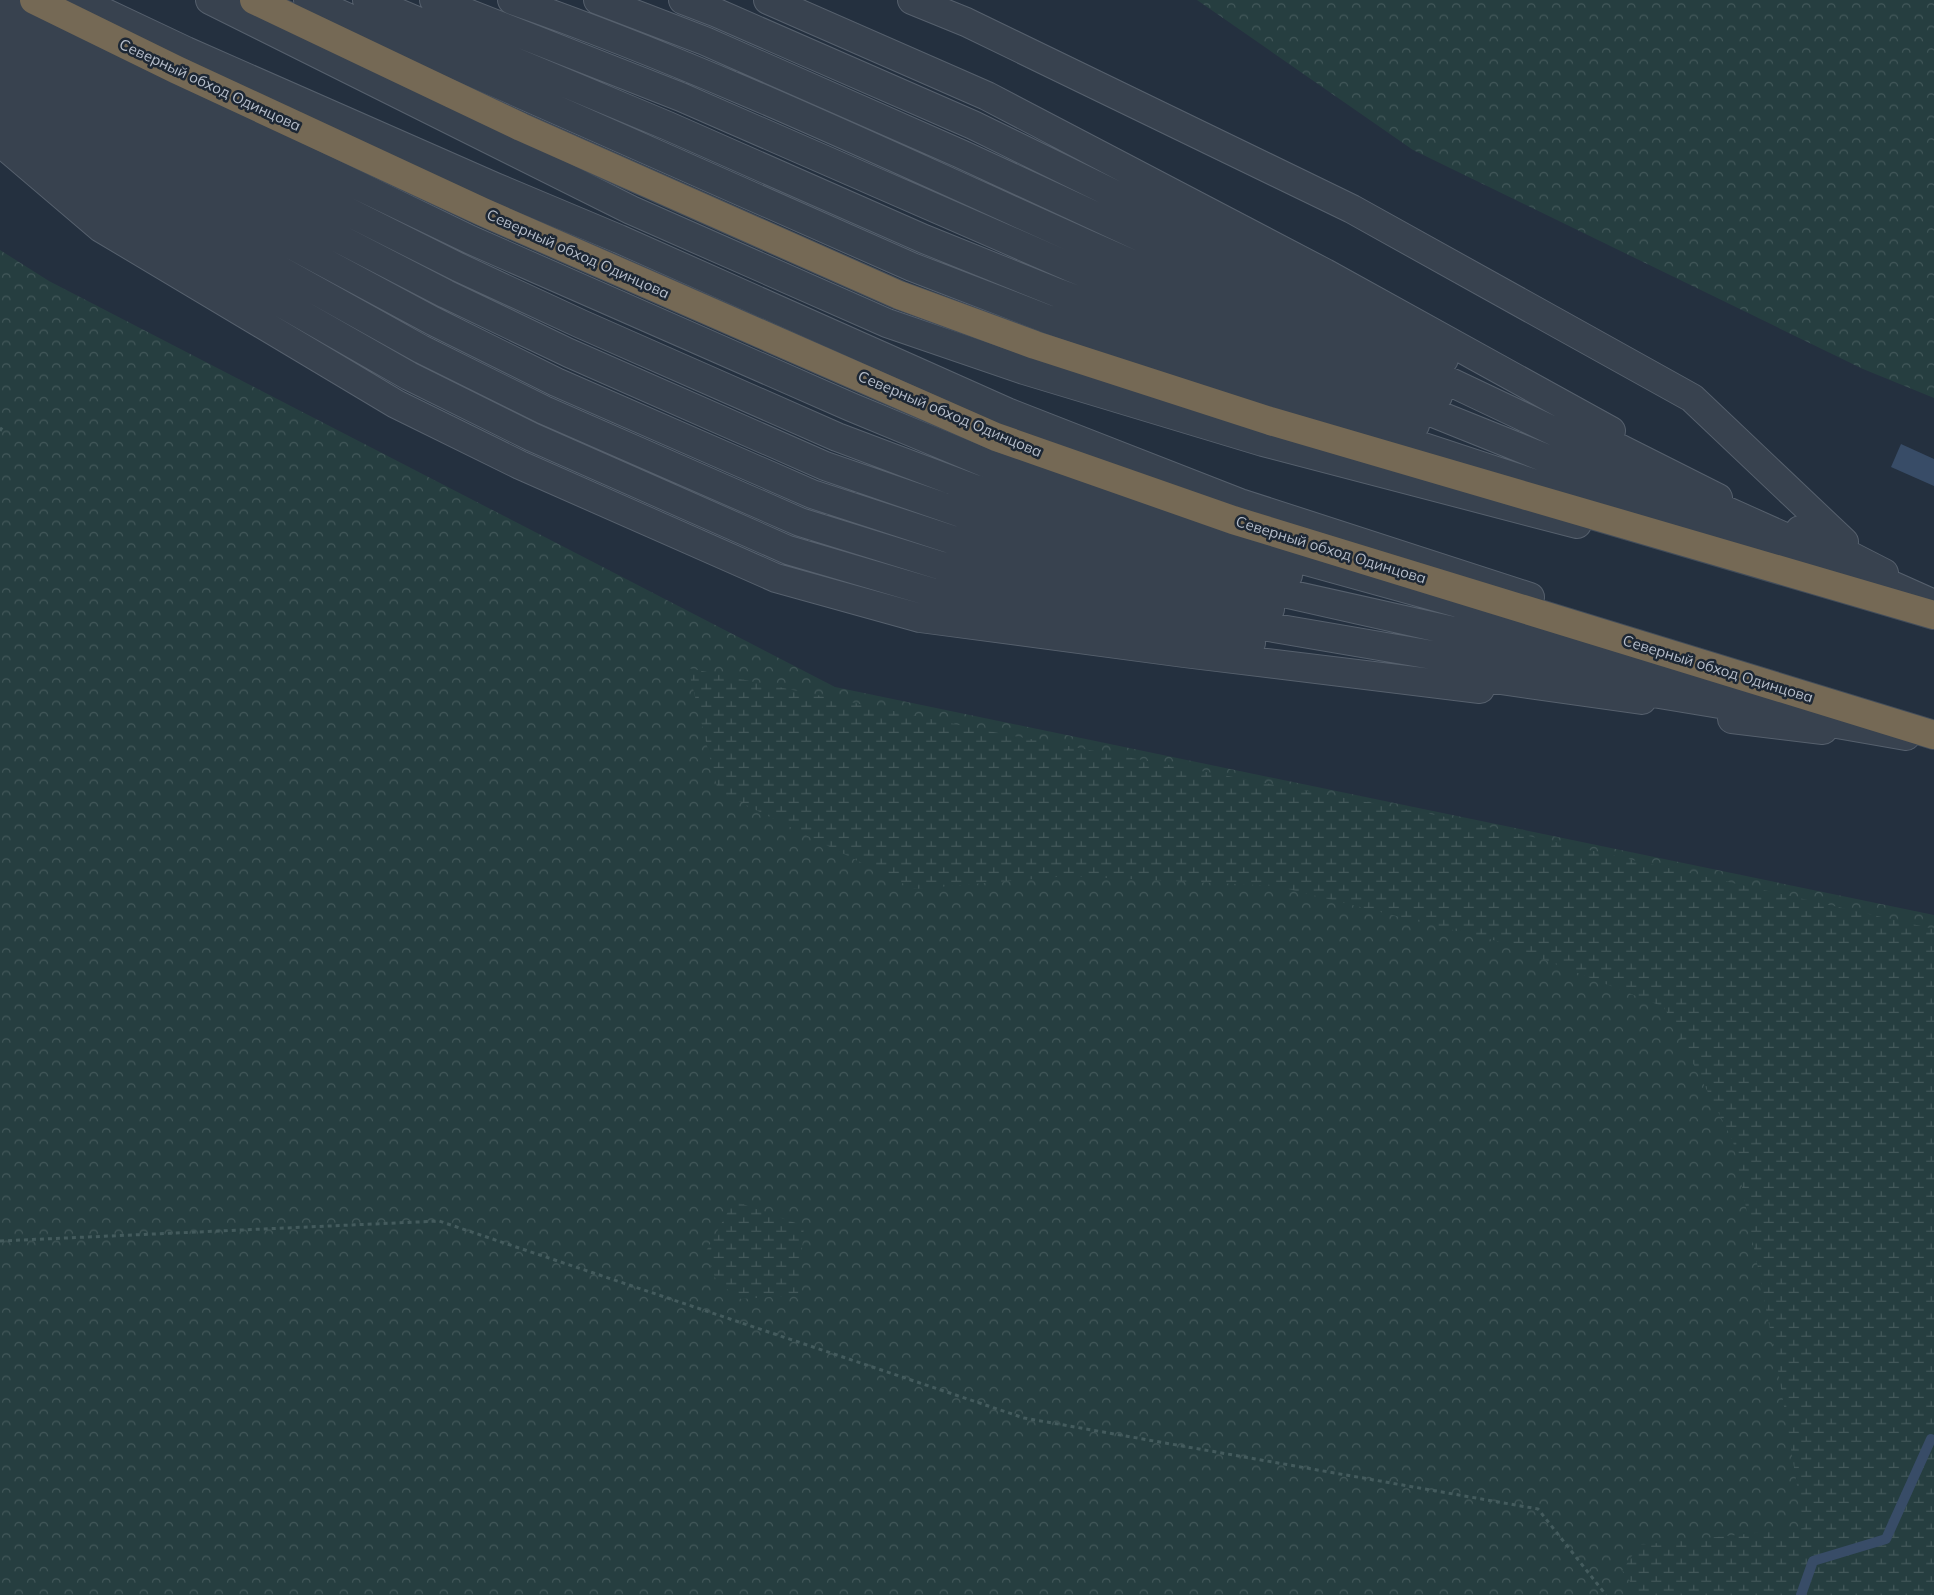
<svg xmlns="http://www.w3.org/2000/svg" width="1934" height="1595" viewBox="0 0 1934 1595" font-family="Mulish,sans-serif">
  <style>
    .forest { fill: url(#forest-crowns) }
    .wetland { fill: url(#wetland-marsh) }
    .water { fill: #384c67 }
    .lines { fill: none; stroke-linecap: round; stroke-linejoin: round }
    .stream { stroke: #384c67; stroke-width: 10 }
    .minor-casing { stroke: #56606d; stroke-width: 30 }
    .highway-casing { stroke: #434d5a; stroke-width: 30 }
    .path { stroke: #445b5d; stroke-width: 3; stroke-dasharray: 4 4; stroke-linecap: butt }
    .minor { stroke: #38424f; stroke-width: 28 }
    .highway { stroke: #756955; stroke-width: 28 }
    .labels { text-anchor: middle; stroke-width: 5; stroke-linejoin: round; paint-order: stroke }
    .street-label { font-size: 15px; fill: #b5bdca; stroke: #1d2734 }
  </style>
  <defs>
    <pattern id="forest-crowns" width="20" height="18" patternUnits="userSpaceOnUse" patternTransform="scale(1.25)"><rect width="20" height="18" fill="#263e40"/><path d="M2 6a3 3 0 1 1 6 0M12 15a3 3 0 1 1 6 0" fill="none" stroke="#43585a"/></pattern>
    <pattern id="wetland-marsh" width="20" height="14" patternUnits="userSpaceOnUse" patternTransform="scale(1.25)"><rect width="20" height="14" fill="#263e40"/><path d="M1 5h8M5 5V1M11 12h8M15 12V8" fill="none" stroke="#43585a"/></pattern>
  </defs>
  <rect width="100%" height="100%" fill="#24303f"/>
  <!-- forest -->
  <path class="forest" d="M1197 0H1934V398L1863 369 1413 150Z
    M0 250 49 281 835 687 1934 915V1595H0Z"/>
  <!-- wetland -->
  <path class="wetland" d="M688 668 988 731 1441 816 1934 929V1595H1640L1622 1571 1639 1545 1804 1528 1778 1370 1733 1141 1664 1007 1497 941 1276 886 1068 876 914 889 718 791Z
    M734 1201 804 1226 798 1295 741 1299 717 1282 705 1253Z"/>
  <!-- water -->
  <path class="water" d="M1901 444 1934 459V486L1891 467Z"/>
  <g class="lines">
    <!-- stream -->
    <path class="stream" d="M1801 1595 1813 1561 1886 1539 1931 1439"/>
    <!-- minor casing -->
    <g class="minor-casing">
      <path id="minor" d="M78 0 186 51 495 187 619 239 1007 412 1240 503 1530 597
        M210 0 631 210 887 323 1024 370 1263 442 1577 524
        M308 0 912 267 1047 319 1278 399 1581 499
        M367 0 668 126 924 239 1058 293 1415 425
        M434 0 681 97 1070 267 1590 476
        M512 0C707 68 892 157 1080 241 1199 294 1319 344 1438 396
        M598 0 705 41 961 154 1309 315 1600 453
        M683 0 717 13 973 125 1318 294 1444 359
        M768 0 987 96 1325 273 1611 431
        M912 0 966 22 1352 209 1692 398 1844 542
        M0 3 166 93 471 240 851 407 986 463 1227 539 1494 613
        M0 25 155 115 458 267 581 324 837 437 975 489 1220 558 1288 575
        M0 46 145 138 446 294 569 353 825 466 964 514 1212 577 1489 639
        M0 69 134 160 433 321 556 382 812 494 953 540 1270 609
        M0 92 123 183 421 349 544 410 800 522 942 566 1198 615 1485 664
        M0 116 112 206 409 376 532 437 788 550 931 592 1251 643
        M0 142 101 228 396 404 520 465 776 578 920 618 1184 653 1480 689
        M1585 431 1718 498
        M1573 455 1713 514
        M1563 479 1803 564
        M1698 498 1814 550
        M1800 530 1884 573
        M1788 553 1884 589
        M1869 575 1934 604
        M1468 620 1756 693
        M1464 647 1645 683
        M1459 674 1642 700
        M1623 688 1756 710
        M1736 694 1840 718
        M1732 719 1823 730
        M1820 721 1906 736"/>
    </g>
    <!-- highway casing -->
    <g class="highway-casing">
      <path id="highway" d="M34 0 177 70 483 212 996 437 1233 520 1934 735
        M254 0 521 127 899 295 1035 345 1270 421 1934 615"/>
    </g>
    <!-- path -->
    <path class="path" d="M0 431 3 426
      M0 1241 439 1221 1024 1418 1538 1509 1606 1595"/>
    <!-- minor -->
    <use href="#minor" class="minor"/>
    <!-- highway -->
    <use href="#highway" class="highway"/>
  </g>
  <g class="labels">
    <!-- street labels -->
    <g class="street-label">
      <text transform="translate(210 85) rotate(25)" y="5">Северный обход Одинцова</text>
      <text transform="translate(578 254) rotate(24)" y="5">Северный обход Одинцова</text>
      <text transform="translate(950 414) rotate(23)" y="5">Северный обход Одинцова</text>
      <text transform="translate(1331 550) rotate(17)" y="5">Северный обход Одинцова</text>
      <text transform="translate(1718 669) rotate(17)" y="5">Северный обход Одинцова</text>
    </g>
  </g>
</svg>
